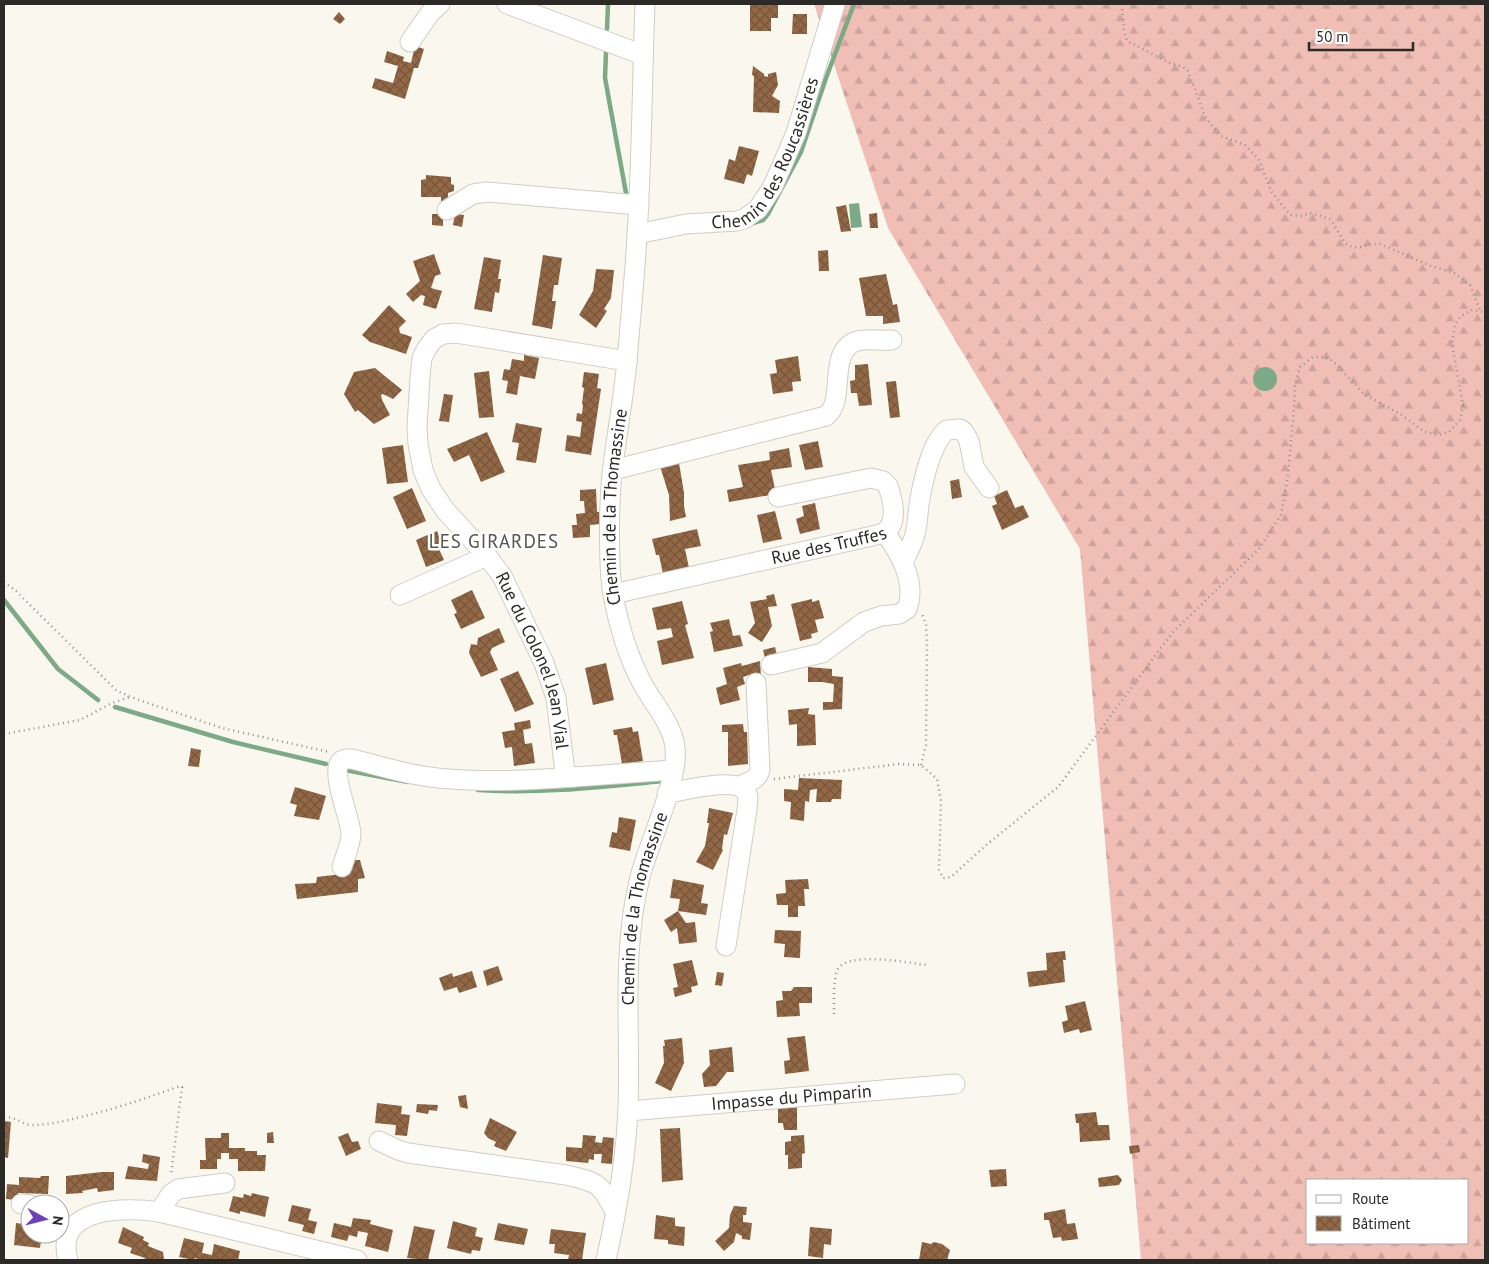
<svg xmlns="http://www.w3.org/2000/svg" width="1489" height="1264" viewBox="0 0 1489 1264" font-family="'PT Sans',sans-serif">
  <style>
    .forest { fill: url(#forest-firs); fill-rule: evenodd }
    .water { fill: #7caa86 }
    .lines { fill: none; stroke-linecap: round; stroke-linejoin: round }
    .stream { stroke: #7caa86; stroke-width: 4.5 }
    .building { fill: url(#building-cross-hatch) }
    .minor-casing { stroke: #d0cdc5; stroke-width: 21 }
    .path { stroke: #93918b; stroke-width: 2.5; stroke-dasharray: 1 4; stroke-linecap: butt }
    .minor { stroke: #fff; stroke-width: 19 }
    .labels { text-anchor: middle; stroke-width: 5; stroke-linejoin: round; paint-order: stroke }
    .street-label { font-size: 18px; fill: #2b2a27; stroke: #fff }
    .neighbourhood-label { font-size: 19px; letter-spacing: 1px; fill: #56544d; stroke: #fff }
  </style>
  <defs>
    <pattern id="forest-firs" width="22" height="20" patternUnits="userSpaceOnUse" patternTransform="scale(1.25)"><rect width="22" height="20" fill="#f1beb6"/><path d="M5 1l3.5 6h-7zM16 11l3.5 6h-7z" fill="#cfa39c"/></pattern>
    <pattern id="building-cross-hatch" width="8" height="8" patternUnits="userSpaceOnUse" patternTransform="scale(1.25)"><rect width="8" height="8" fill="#936846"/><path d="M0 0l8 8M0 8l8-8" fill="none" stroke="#78563a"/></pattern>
  </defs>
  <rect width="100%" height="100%" fill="#faf7ef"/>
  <!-- forest -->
  <path class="forest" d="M814 4H1485V1260H1141L1080 549 888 228ZM1308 1180H1468V1243H1308Z"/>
  <!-- water -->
  <path class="water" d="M859 203 862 227 851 228 849 204Z
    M1253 379a12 12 0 1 1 24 0a12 12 0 1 1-24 0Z"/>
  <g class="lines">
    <!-- stream -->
    <path class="stream" d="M607 29 608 4
      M606 52 605 78 626 193
      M753 223 763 220 768 214 801 152 826 78 854 4
      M4 600 58 669 98 700
      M115 707 233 742 326 764
      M345 770 408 782
      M478 790C540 794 601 787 663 781"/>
  </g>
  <!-- building -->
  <path class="building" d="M750 4H778V18H771V31H750Z
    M339 12 345 19 340 24 333 19Z
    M793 14H807V34H792Z
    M415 46 424 49 418 68H414L405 99 372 88 375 78 393 83 398 66 384 62 387 51 404 57 403 61 411 63Z
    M753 66 764 74V76L768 77V74L776 72 778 85 772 96 780 101 779 113 753 112 754 76 752 75Z
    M739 146 759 151 752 176 747 174 744 184 724 179 729 159 735 161Z
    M426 175 451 177V184L454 185V191L448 193V204H441V197H421V180L426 179Z
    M846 205 851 231 841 232 836 207Z
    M877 213 878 228H870L869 214Z
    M432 214H443V226L432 225Z
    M455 214 464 215 462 227 453 225Z
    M828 250 829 271H819L818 251Z
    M434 254 441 274 435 276 431 288 442 291 436 309 423 305 425 296 421 295 413 302 406 294 420 281 413 261Z
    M543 255 562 258 558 285H554L552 301H556L552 329 532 325Z
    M484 257 501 260 498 279H501L499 293 495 292 492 312 474 309Z
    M596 269 614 270 611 298 604 309 607 311 596 328 579 315 593 291Z
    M886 274 893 305 897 304 900 322 883 324V316H866L859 278Z
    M389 305 406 321 399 328 400 333 412 337 406 354 370 342 362 335Z
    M524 355 539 358 535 379 520 376 517 395 506 393 508 381 502 380 504 369 510 370 512 359 524 361Z
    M798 356 801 381 792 382 793 391 773 394 770 374 777 373 775 360Z
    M868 364 872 405 859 406 857 393H851L850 381 855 380V365Z
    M375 368 402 390 393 399 383 394 381 395 382 400 390 415 374 424 358 410 355 412 344 394 354 372Z
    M489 371 494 417 479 418 474 373Z
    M584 372 599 374 597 388 601 389 591 455 565 451 567 435 580 437 582 422 576 421 577 413 582 414 583 405 582 404 584 388 582 387Z
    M896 381 900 417 890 418 886 382Z
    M444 394 453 395 449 422 439 421Z
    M516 423 542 428 536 463 516 460 519 443 512 442Z
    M487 432 505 472 481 482 469 455 454 462 447 449Z
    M818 441 823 467 805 470 799 445Z
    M403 445 408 482 387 484 382 448Z
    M789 448 792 467 771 470 776 494 729 502 727 490 743 487 738 465 770 460 769 452Z
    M679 463 684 493V506L686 517 670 521 669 495 660 466Z
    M959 479 962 497 952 499 950 481Z
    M412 488 426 521 407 529 393 497Z
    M596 489 597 512H599L600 524 590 525V537L573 538 572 525H577L576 514 585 513 584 501H580V490Z
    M1007 490 1015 508 1023 505 1029 517 1002 530 992 506 997 504 994 496Z
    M815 503 820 529 800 534 796 519 804 516 802 506Z
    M775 511 782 539 763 543 757 515Z
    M697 529 701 546 685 549 689 568 663 574 659 555H656L652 539Z
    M437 531 443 547 439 549 444 560 426 567 416 540Z
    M472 590 485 618 461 629 454 614 457 613 451 600Z
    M774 594 777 606 768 607 772 626 762 642 748 633 755 623 750 602 767 599 766 596Z
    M812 599V602L819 600 824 618 815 620 818 632 811 634 812 638 800 641 791 604Z
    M682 601 688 624 685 625 694 658 662 665 657 641 673 637 671 628 657 630 652 608Z
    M729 619 733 636 740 635 743 646 714 652 710 632 713 631 710 623Z
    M499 628 505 642 492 648 490 652 498 670 481 677 469 653 471 644 477 645 478 638Z
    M775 647 777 655 765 658 763 650Z
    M760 661 761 677 750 678 749 675 743 677 745 684 737 687 740 700 720 705 716 688 727 684 723 668 741 663 742 666Z
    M606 663 614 700 593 705 585 668Z
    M808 667 832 669V676L843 677 842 709 823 710V702H833L834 684 822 682H808Z
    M518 671 534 704 515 712 500 679Z
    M809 708 808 714 815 715 816 745 797 746V724L789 725 788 710Z
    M530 720 531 728 523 730 525 744 532 743 535 763 514 766 512 747 505 748 502 732 515 730 514 723Z
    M743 724 744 732H747L748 764 728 766V732H722V725Z
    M632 727 633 732 638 731 643 761 622 764 617 735H614L613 730Z
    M191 748 201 750 199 767 188 766Z
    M799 778 842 780 841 799H832L831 802H816L817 789 810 790 809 802 805 801 804 821 790 819 791 802 784 801V789L798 790Z
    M295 787 326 796 319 820 294 816 297 805 290 803Z
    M709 808 733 813 727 835 724 834 722 849 723 850 713 870 696 862 705 846 709 823H707Z
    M619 817 636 820 630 851 609 847 612 832 617 833Z
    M350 860H360L365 878 358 879V892L297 899 295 884 316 883 317 877 350 873Z
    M673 879 704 885 701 903 708 904 706 915 678 911 680 899 670 898Z
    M808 879 809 889H804L805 906H798V917H788V905H777L776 894 786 893 785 880Z
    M678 911 686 923 695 922 697 942 679 944 677 928 671 932 664 920Z
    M775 930 801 931 800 958 784 957 785 944 774 943Z
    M1065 951 1066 960H1063L1065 982 1029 987 1027 972 1047 970 1046 953Z
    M692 960 698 985 691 987 692 992 675 997 673 988 678 987 673 964Z
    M498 966 503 980 487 986 483 971Z
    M472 971 477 987 459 993 457 987 444 991 439 978 452 973 453 977Z
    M717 972 724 973 722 986 715 985Z
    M794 987H812V1003H799L800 1016 777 1017 776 1001 783 1000 782 991H791Z
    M1085 1001 1092 1030 1080 1033 1079 1029 1064 1033 1062 1022 1068 1020 1065 1006Z
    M805 1036 809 1071 785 1074 784 1061 790 1060 787 1038Z
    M682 1038 684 1063 671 1091 655 1083 664 1063 663 1046H665L664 1040Z
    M732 1047 734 1072H727L716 1086 704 1087 702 1074 710 1065 709 1050Z
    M466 1095 468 1109 460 1107 458 1096Z
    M377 1103 402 1106 401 1114 410 1115 407 1136 395 1135 396 1125 375 1123Z
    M417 1104 438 1105 437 1111 429 1110 428 1114 416 1112Z
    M797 1107V1130H784L783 1123H778V1108Z
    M1096 1112 1098 1125H1109L1110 1140 1080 1142 1079 1123H1076L1075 1114Z
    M490 1118 517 1132 506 1151 494 1146 496 1142 488 1138 484 1133Z
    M4 1121 11 1122 8 1158 4 1157Z
    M680 1128 683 1180 662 1182 660 1129Z
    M273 1132 274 1143H267V1133Z
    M221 1133H229V1148H245V1151H257V1155H266L265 1171H238V1159H229V1153H221V1159H217V1169H200V1160H206L205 1138H221Z
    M348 1133 352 1142 358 1141 361 1149 346 1156 338 1137Z
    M583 1135 596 1136 595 1142 602 1143 603 1137 614 1138 612 1164 601 1163 602 1154H594V1160L589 1159 588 1163 566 1161V1147L582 1148Z
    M804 1135 805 1153 802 1154V1168L788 1169V1155H785V1142L791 1141V1136Z
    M1139 1145 1140 1152 1130 1154 1129 1146Z
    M143 1154 160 1157 157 1181 125 1179 128 1166 148 1169 149 1164 142 1162Z
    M1006 1169 1007 1186 991 1187 989 1170Z
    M102 1172H114V1190L98 1192 97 1188 82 1191 83 1193 66 1194V1176Z
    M1118 1175 1122 1180 1119 1185 1099 1187 1098 1178Z
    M41 1176H49L48 1194 18 1193 17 1200 6 1199 7 1184 19 1185V1177L40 1178Z
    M252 1193 269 1197 265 1217 240 1211V1214L229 1211 233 1196 243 1198 244 1194 251 1196Z
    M292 1205 311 1209 308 1220 317 1222 314 1234 302 1231 304 1225 288 1221Z
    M734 1206 747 1207 746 1215H743V1222L752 1223 750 1240 742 1239V1236L736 1233 734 1242 724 1251 715 1241 729 1228 730 1215Z
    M1065 1209 1067 1224 1075 1223 1078 1239 1062 1241 1061 1237 1053 1238 1049 1220H1044V1213Z
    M656 1215 675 1218V1226L685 1227 684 1246 668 1244V1240L654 1239Z
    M353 1218 371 1220 370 1224 393 1230 388 1252 365 1246 368 1233 358 1231 357 1237 349 1235 347 1241 331 1237 334 1223 351 1227Z
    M453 1221 477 1228 475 1236 483 1238 480 1251 472 1250 471 1254 447 1248Z
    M16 1223 30 1225V1234H42L40 1248 14 1245Z
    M498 1223 528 1229 524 1245 494 1240Z
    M414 1226 435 1230 428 1260 407 1258Z
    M123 1227 144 1237 143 1240 149 1243 148 1246 163 1252 164 1260H144L145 1258 130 1253 132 1248 118 1243Z
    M810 1227 832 1229 831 1245 824 1244 823 1258 808 1256Z
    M551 1229 586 1233 582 1260H568L569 1255 554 1253 555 1244H549Z
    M184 1238 204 1243 202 1253 212 1255 214 1244 240 1251 238 1260 211 1259V1260H201L195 1258 194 1260 179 1257Z
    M922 1242 931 1244 934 1242 942 1244 950 1250 947 1260H919Z"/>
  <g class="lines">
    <!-- minor casing -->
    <g class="minor-casing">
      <g id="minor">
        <path d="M507 4 643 55"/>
        <path d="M410 42 430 13 440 4"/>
        <path d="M447 210 473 194 487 192 639 205"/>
        <path id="s1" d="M637 234 686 224 737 221 744 219 758 209 773 186 796 133 835 4"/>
        <path id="s2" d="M627 361 456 333 443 334 434 339 427 348 422 358 420 377 417 427 418 444 423 470 431 489 445 510 487 556 502 576 544 663 556 698 565 772 574 777 673 770"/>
        <path d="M613 470 826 416C847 401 826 351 857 341 867 338 881 341 892 340"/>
        <path d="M903 562C908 552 914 542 916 530 918 520 918 509 920 499 923 481 932 441 947 430L960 429 964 432 969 441 974 467 989 488"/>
        <path id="s3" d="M613 594 881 534C900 526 893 501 888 486L883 481 871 478 778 497"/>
        <path d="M400 595 487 556"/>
        <path d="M771 665 822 653 864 622 881 616 899 614 907 609C917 582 900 554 885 532"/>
        <path d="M739 786C748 782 758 780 760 770L756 683"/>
        <path d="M667 793C683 791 735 777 745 791 750 796 747 804 747 810L726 946"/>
        <path d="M342 867C345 857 351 844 351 833 350 818 330 771 341 761 344 758 348 759 352 759 372 764 392 770 412 774 461 784 524 781 574 777"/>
        <path id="s4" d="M628 1111 955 1084"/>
        <path d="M379 1141 398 1150 408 1153 566 1175C597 1182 601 1183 615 1212"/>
        <path d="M21 1204 30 1205"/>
        <path d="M159 1212 171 1194 178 1189 225 1183"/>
        <path d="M68 1260C53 1206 127 1207 159 1212L357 1260"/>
        <path id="s5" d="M606 1260C617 1211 626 1159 628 1108 631 1031 621 953 640 877 649 842 679 781 675 747 672 722 651 702 640 679 624 648 610 597 610 562 609 530 609 497 613 465 618 427 625 389 628 350 631 312 635 274 637 235 642 158 642 81 645 4"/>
      </g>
    </g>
    <!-- path -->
    <path class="path" d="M1122 4 1124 31 1127 41 1170 63 1183 67 1188 71 1205 116 1213 127 1221 136 1245 145 1259 160 1271 191 1286 210 1291 215 1301 216 1310 213 1321 216 1331 220 1345 243 1352 247H1361L1369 244H1380L1431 266 1454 273 1470 285 1480 310
      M4 582 16 591 117 691 139 700 222 728 329 752
      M4 734 80 720 112 703 130 697
      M921 765 926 745 927 643 926 625 922 614
      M774 779 899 764 921 765 937 779 941 801 939 870 943 878 951 877 985 846 1058 787 1172 633 1259 549 1281 515 1288 475 1294 409 1295 384 1300 367 1313 357H1324L1333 361 1365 395 1402 415 1423 431 1437 435 1449 432 1460 420 1463 406 1452 344 1455 324 1461 316 1472 310 1485 312
      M834 1014C834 1001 833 984 837 971 844 950 909 963 927 965
      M4 1117C18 1117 22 1125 32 1125 48 1125 65 1121 81 1117 115 1109 147 1098 180 1086L182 1087 171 1175"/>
    <!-- minor -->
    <use href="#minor" class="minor"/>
  </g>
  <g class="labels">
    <!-- street labels -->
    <g class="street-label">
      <text dy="6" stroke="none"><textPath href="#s1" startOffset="172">Chemin des Roucassières</textPath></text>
      <text dy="6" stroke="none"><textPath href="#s5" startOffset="775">Chemin de la Thomassine</textPath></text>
      <text dy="6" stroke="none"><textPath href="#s3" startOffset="221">Rue des Truffes</textPath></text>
      <text dy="6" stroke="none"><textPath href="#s2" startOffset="556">Rue du Colonel Jean Vial</textPath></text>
      <text dy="6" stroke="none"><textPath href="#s5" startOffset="355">Chemin de la Thomassine</textPath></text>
      <text dy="6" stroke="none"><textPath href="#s4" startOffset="164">Impasse du Pimparin</textPath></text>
    </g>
    <!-- neighbourhood labels -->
    <g class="neighbourhood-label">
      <text x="494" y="548">LES GIRARDES</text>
    </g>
  </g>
  <!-- border -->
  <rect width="1489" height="1264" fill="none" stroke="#2b2a27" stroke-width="10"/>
  <!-- legend -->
  <rect x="1306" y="1179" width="162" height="65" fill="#ffffff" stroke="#aaaaa9"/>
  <rect x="1316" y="1195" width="25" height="8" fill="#ffffff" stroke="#aaaaa9"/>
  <text x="1352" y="1204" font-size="15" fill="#2b2a27">Route</text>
  <rect x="1316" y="1216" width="25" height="15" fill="url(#building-cross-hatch)" stroke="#aaaaa9"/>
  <text x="1352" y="1229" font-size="15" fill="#2b2a27">Bâtiment</text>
  <!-- north arrow -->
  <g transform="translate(45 1219) rotate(97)"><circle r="24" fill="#ffffff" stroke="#aaaaa9"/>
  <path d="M0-4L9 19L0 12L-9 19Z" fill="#6d41b9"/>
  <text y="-8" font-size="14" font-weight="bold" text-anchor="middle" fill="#2b2a27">N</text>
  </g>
  <!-- scale -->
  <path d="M1309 42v8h104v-8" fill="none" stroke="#2b2a27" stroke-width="2.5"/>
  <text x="1316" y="42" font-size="15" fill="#2b2a27" stroke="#ffffff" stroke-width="4" paint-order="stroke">50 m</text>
</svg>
